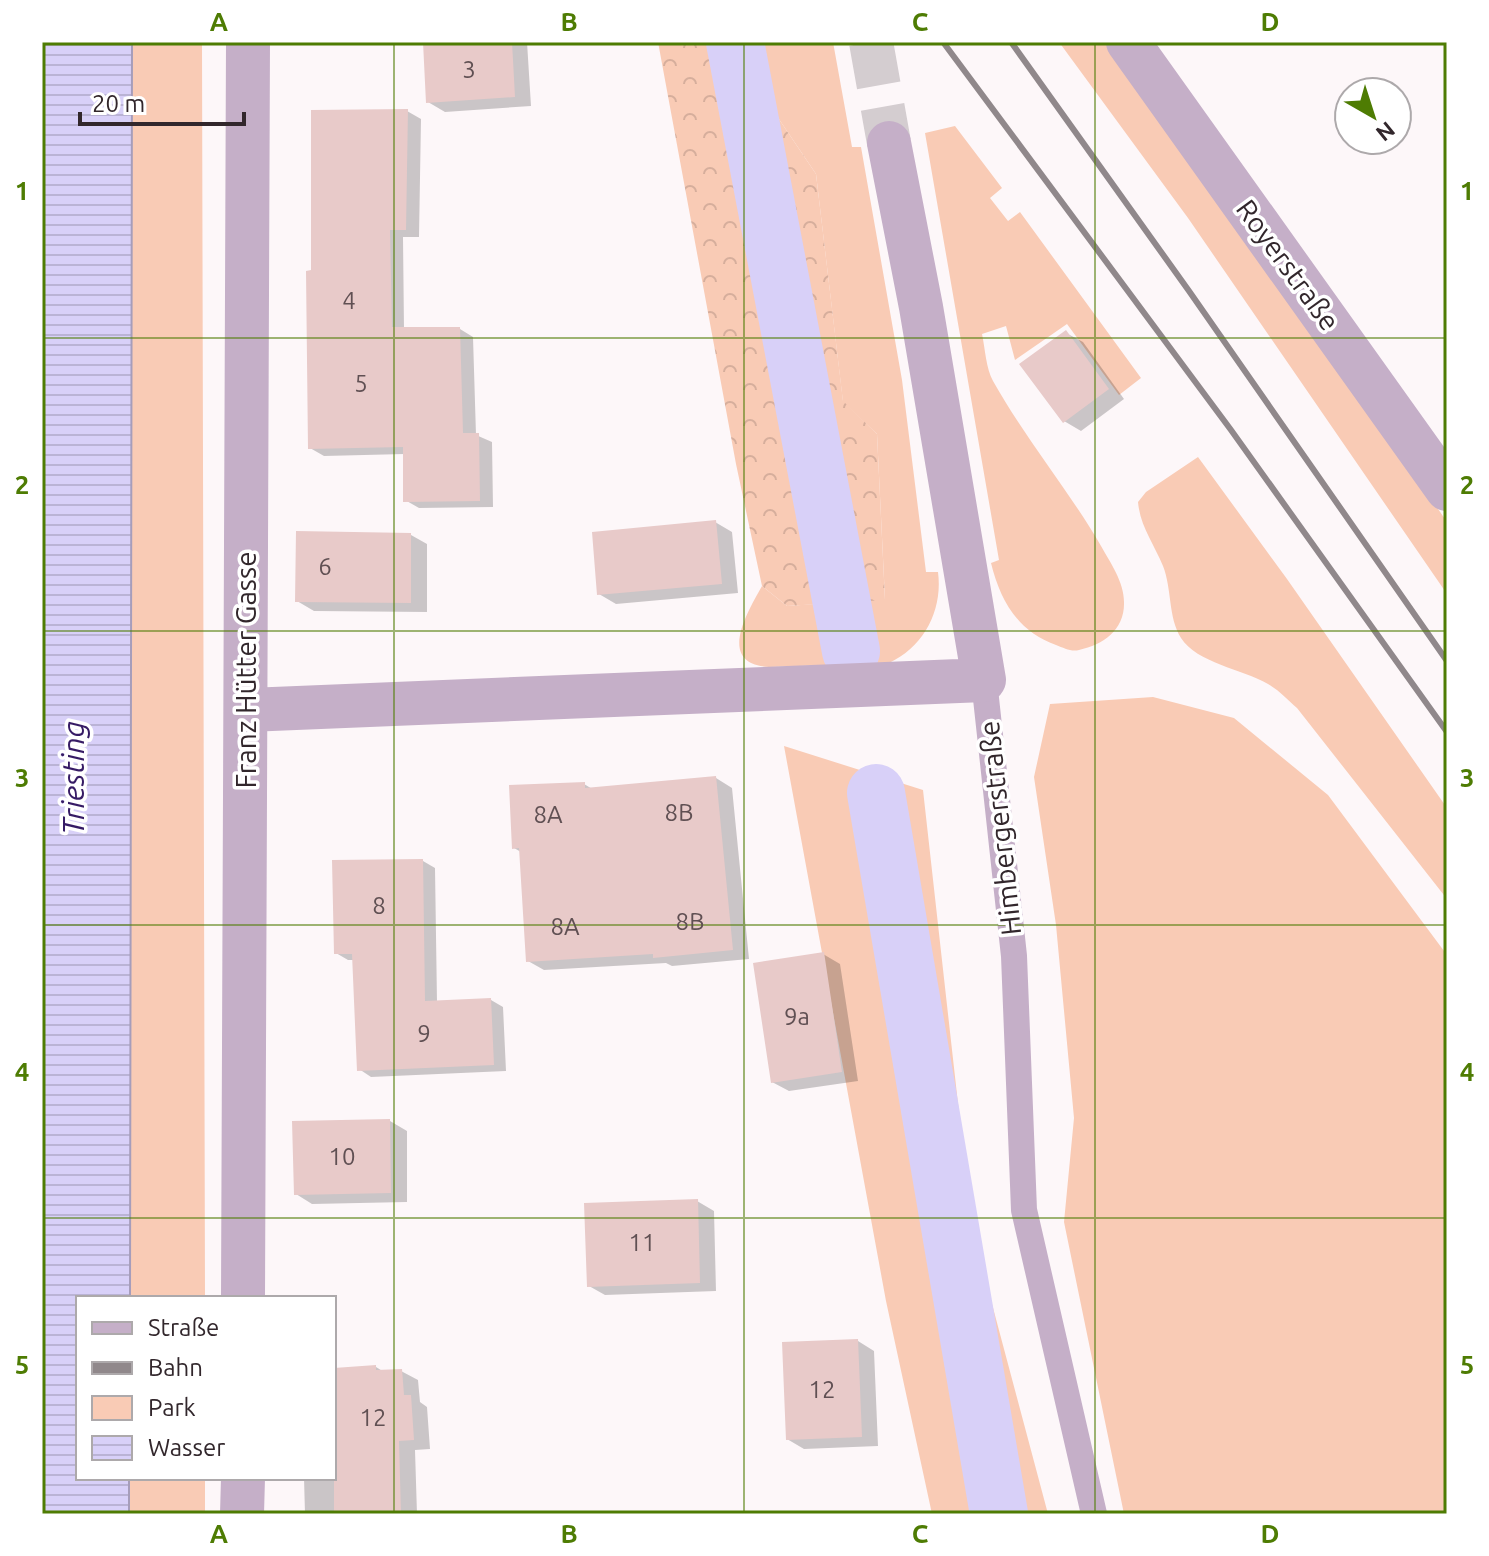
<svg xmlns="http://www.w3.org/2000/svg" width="1489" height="1556" viewBox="0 0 1489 1556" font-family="Ubuntu,sans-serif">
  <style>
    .green { fill: #f9cbb5 }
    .forest { fill: url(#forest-crowns) }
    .water { fill: url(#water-rules); stroke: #a69dbb; stroke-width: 2 }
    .shadow { fill: #0003 }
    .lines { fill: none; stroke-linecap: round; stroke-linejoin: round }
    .canal { stroke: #d8d0f8; stroke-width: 58 }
    .building { fill: #e8cac9 }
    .minor-tunnel { stroke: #d4cdd0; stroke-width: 44; stroke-dasharray: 44 22; stroke-linecap: butt }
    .service { stroke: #c5afc8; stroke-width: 26 }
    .minor { stroke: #c5afc8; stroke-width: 44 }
    .rail { stroke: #90888b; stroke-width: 6 }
    .grid { fill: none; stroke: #4e7c03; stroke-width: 2; stroke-opacity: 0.55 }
    .labels { text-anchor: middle; stroke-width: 7; stroke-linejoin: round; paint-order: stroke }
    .number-label { font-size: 24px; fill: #605053 }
    .street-label { font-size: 28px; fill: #32272c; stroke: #fff }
    .water-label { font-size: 30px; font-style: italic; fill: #361b65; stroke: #fff }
    .neatline { fill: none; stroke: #4e7c03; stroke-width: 3 }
    .grid-label { font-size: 26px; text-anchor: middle; font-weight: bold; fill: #4e7c03 }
  </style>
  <defs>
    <pattern id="forest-crowns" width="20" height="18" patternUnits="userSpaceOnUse" patternTransform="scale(2)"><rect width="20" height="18" fill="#f9cbb5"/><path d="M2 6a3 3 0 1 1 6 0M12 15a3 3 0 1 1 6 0" fill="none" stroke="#d6ae9c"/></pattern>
    <pattern id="water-rules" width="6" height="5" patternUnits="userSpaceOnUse" patternTransform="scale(2)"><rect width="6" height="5" fill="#d8d0f8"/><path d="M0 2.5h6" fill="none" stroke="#bab3d5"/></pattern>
  </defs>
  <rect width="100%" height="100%" fill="#fdf7f9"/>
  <!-- green -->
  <path class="green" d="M132 42H202L205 1298H130Z
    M747 42H833L852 147H861L902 380 926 572H938C943 610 924 647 889 663L769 667C716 664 747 613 762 586L787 606 885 599 877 434 843 402 816 174 762 94Z
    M1059 42H1109L1319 335 1447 522V594L1188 218Z
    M955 126 1002 188 990 198 1008 221 1020 212 1141 378 1119 395 1067 324 1015 360 1006 326 982 334C985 348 986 369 993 381 1025 438 1068 489 1101 546 1110 562 1124 582 1124 602 1125 629 1104 645 1079 650 1071 652 1064 648 1056 645 1018 632 1000 600 991 563L999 560 925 133Z
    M1198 457 1287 579 1447 808V899L1297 708C1288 700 1279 690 1268 684 1242 669 1197 663 1181 638 1168 617 1172 589 1163 566 1154 544 1140 526 1138 502L1146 492Z
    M1153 697 1234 718 1328 795 1447 955V1514H1124L1064 1222 1074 1118 1056 925 1034 777 1050 704Z
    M784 746 923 790 972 1229 1048 1514H932L886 1301Z
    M129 1478H205V1514H129Z"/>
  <!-- forest -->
  <path class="forest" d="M658 42H747L762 94 816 174 843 401 877 434 885 600 787 606 762 586 736 464Z"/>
  <!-- water -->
  <path class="water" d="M42 42H132L130 1298H78V1478H129V1514H42Z"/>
  <!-- shadow -->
  <path class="shadow" d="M425 42H527L531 106 445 112 428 102Z
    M407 111 421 119 419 237H403L404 329H460L473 337 476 435 492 442 493 507 419 508 405 500V454L324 456 310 448 313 272Z
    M1066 333 1083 342 1124 399 1081 431 1064 421Z
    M715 522 732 532 738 593 616 604 599 594Z
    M411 535 427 544V612L314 611 297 601Z
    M716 778 732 788 749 959 672 966 666 963 544 970 528 961 521 852 514 848 584 784 594 790Z
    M423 861 435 868 437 1002 491 1000 503 1007 506 1071 371 1077 359 1069 354 960H348L336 953Z
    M823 954 840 964 858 1081 789 1091 772 1082Z
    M390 1121 407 1131V1202L312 1204 296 1194Z
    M697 1201 714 1211 716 1291 605 1295 589 1286Z
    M858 1341 874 1351 878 1446 804 1449 787 1439Z
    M376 1367 384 1372 401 1371 418 1380 420 1402 427 1407 430 1449 415 1450 417 1514H305L304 1478H334V1370Z"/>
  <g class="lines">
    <!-- canal -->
    <path class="canal" d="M735 42 851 651
      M876 793 999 1514"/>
  </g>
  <!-- building -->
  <path class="building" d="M423 42H512L515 97 426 103Z
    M408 109 406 230H390L392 327H460L463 433H479L480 501 403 502V447L308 449 306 271 311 270V110Z
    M1066 330 1109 389 1063 423 1019 364Z
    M716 520 722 584 597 595 592 532Z
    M296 531 411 533V603L295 602Z
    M716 776 733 950 653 958V954L526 962 519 848 512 849 509 785 585 782V788Z
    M423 859 425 1001 491 998 494 1065 357 1071 352 954H334L332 860Z
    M824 952 842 1072 771 1083 753 963Z
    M390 1119 391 1193 294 1195 292 1121Z
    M698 1199 700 1283 587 1287 584 1203Z
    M858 1339 862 1437 786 1440 782 1342Z
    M376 1365V1370L402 1369 404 1395H411L414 1440 399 1441 401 1514H334V1368Z"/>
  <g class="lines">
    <!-- minor-tunnel -->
    <path class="minor-tunnel" d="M871 42 889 143"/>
    <!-- service -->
    <path class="service" d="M984 680 1014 956 1024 1210 1094 1514"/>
    <!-- minor -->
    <path class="minor" d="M1128 42 1447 489
      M246 710 984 680 921 307 889 143
      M243 1298 248 42
      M242 1514 243 1478"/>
    <!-- rail -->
    <path class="rail" d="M943 42 1231 430 1447 732
      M1011 42 1189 291 1447 661"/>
  </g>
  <!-- grid -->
  <path class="grid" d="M394 42V1514M744 42V1514M1095 42V1514M42 338H1447M42 631H1447M42 925H1447M42 1218H1447"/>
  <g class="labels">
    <!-- number labels -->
    <g class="number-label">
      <text x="469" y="78">3</text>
      <text x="349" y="309">4</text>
      <text x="361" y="392">5</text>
      <text x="325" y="575">6</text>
      <text x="679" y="821">8B</text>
      <text x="548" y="823">8A</text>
      <text x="379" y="914">8</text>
      <text x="690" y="930">8B</text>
      <text x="565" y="935">8A</text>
      <text x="797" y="1025">9a</text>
      <text x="424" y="1042">9</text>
      <text x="342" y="1165">10</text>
      <text x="642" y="1251">11</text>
      <text x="822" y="1398">12</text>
      <text x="373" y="1426">12</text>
    </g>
    <!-- street labels -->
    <g class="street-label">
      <text transform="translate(1288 265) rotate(54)" y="10">Royerstraße</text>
      <text transform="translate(246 670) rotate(-90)" y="10">Franz Hütter Gasse</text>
      <text transform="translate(1000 828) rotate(-96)" y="10">Himbergerstraße</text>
    </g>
    <!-- water labels -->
    <g class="water-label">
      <text transform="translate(74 778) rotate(-90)" y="10">Triesting</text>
    </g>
  </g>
  <!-- border -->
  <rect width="1489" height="1556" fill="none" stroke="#ffffff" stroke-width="88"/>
  <!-- legend -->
  <rect x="76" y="1296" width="260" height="184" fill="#ffffff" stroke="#ada9ab" stroke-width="2"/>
  <rect x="92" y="1322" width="40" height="12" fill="#c5afc8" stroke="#ada9ab" stroke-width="2"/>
  <text x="148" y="1336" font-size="24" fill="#32272c">Straße</text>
  <rect x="92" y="1362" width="40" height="12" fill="#90888b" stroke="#ada9ab" stroke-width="2"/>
  <text x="148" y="1376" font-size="24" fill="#32272c">Bahn</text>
  <rect x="92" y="1396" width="40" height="24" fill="#f9cbb5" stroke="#ada9ab" stroke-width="2"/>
  <text x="148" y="1416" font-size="24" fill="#32272c">Park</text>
  <rect x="92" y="1436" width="40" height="24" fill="url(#water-rules)" stroke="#ada9ab" stroke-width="2"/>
  <text x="148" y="1456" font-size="24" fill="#32272c">Wasser</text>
  <!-- north arrow -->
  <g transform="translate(1373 116) rotate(141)"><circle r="38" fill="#ffffff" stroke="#ada9ab" stroke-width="2"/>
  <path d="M0-6L14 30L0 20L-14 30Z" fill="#4e7c03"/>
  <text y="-12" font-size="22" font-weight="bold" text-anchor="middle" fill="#32272c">N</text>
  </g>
  <!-- scale -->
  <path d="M80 112v12h164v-12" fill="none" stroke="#32272c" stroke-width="4"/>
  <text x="92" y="112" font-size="24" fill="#32272c" stroke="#ffffff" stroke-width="6" paint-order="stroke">20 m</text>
  <rect x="44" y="44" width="1401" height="1468" class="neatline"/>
  <g class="grid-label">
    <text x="219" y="31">A</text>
    <text x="569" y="31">B</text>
    <text x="920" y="31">C</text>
    <text x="1270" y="31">D</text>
    <text x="22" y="200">1</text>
    <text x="1467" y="200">1</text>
    <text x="22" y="494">2</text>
    <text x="1467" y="494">2</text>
    <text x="22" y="787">3</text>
    <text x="1467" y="787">3</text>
    <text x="22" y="1081">4</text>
    <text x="1467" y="1081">4</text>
    <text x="22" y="1374">5</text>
    <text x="1467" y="1374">5</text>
    <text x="219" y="1543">A</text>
    <text x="569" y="1543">B</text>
    <text x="920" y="1543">C</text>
    <text x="1270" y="1543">D</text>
  </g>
</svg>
